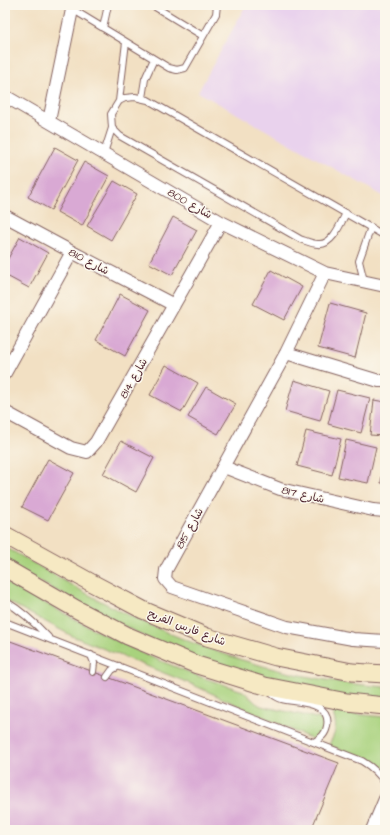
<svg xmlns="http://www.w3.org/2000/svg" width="390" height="835" viewBox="0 0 390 835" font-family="'Architects Daughter','Playpen Sans Arabic',sans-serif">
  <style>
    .built { fill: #e9d2ed }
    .green { fill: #a8d27d; stroke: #797854 }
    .building { fill: #d9a9d4 }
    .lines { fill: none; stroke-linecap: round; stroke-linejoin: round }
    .lane-casing { stroke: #856360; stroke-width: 8 }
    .street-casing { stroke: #856360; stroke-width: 14 }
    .secondary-casing { stroke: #856360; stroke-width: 19 }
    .lane { stroke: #fff; stroke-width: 6 }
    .street { stroke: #fff; stroke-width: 12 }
    .secondary { stroke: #f6e9c3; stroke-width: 17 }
    .labels { text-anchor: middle; stroke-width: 3; stroke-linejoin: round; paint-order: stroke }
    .street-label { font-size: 11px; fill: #4a1f2b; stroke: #fbf7ec }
  </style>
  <rect width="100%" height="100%" fill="#fbf7ec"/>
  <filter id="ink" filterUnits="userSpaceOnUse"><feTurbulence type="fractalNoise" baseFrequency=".025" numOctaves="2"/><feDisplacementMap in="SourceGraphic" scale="8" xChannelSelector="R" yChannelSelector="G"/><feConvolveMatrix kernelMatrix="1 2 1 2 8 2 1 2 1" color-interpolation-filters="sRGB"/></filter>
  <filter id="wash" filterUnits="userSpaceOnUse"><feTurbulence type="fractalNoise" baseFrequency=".012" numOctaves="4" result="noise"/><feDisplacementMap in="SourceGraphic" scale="16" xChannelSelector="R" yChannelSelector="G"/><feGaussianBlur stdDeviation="0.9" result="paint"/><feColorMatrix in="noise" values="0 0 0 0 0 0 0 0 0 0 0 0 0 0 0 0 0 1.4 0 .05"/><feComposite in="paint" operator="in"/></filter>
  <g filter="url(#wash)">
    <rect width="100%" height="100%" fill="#f2e0c3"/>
    <!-- built -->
    <path class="built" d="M246 5H385V197L198 92Z"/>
    <!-- green -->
    <path class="green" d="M5 547C45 569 83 593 124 613 182 641 247 665 310 677 335 682 360 685 385 687V703L331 696 180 655 5 564Z
      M5 582 101 633 146 655 201 677 243 691 256 703 261 706 321 719 324 722 326 729 314 740 191 684 72 636 5 600Z
      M333 712 385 717V769L380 766 329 745C332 738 337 732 335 722 335 718 333 716 333 712Z"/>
    <g id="blocks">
      <!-- building -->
      <path class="building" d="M55 147 78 160 51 210 28 197Z
        M84 162 109 176 82 226 57 212Z
        M114 181 137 194 111 240 87 226Z
        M173 217 197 230 172 275 149 263Z
        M20 237 48 253 29 288 5 275V264Z
        M271 270 302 287 284 320 253 304Z
        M120 294 150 310 125 356 96 340Z
        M330 303 366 313 355 358 318 348Z
        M166 365 198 383 182 412 150 395Z
        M294 380 329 391 320 421 285 411Z
        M206 387 236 404 218 434 188 417Z
        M337 390 370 398 361 433 328 424Z
        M374 400 385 402V436L370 435Z
        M306 431 341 439 332 475 297 466Z
        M346 440 376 447 368 483 338 477Z
        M121 441 154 458 136 492 103 474Z
        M384 455H385V483H381Z
        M48 459 74 473 48 520 22 507Z
        M5 639 339 763 311 830H5Z"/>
    </g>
  </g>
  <g filter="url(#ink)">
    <use href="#blocks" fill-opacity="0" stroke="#856360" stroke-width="1"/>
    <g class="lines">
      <!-- lane casing -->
      <g class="lane-casing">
        <path id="lane" d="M152 5 203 36
          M72 9 169 68 177 70 185 68 216 14 217 5
          M103 28 108 5
          M142 98 145 79 154 59
          M119 101 126 42
          M112 128 120 136 300 239C306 241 312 244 318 244 332 246 341 223 346 213
          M104 153 112 128 111 114 119 101 125 98 135 97 148 100 385 236
          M368 282 363 277 359 261 371 227
          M5 601C22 611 35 623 48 637
          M5 622 362 761C372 767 379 773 385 783
          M91 655 94 663 93 672
          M107 677 112 670 119 666
          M271 693C275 696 278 698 282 699 297 703 332 701 327 726 326 734 321 738 314 742"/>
      </g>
      <!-- street casing -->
      <g class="street-casing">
        <path id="street" d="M5 96 221 222 325 273 385 286
          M49 121 73 5
          M5 216 72 252 174 305
          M325 273 286 353 166 570 165 579 172 587 287 627 353 639 385 641
          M286 353 379 381H385
          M5 373 72 252
          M5 412 71 448 87 452 96 442 221 222
          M224 467 280 489 373 510 385 511
          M372 830 385 799"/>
      </g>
      <!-- secondary casing -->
      <g class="secondary-casing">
        <path id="secondary" d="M5 535 90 582 143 610 207 637 276 657 352 672 385 674
          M5 568 76 609 128 636 197 665 265 686 347 702 385 706"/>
      </g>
      <!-- lane -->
      <use href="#lane" class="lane"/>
      <!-- street -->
      <use href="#street" class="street"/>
      <!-- secondary -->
      <use href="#secondary" class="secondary"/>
    </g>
  </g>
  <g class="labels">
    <!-- street labels -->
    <g class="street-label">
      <text transform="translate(190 203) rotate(30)" y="4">شارع 800</text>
      <text transform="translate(89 261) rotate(28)" y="4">شارع 810</text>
      <text transform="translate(133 378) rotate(-60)" y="4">شارع 814</text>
      <text transform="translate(303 494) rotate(13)" y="4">شارع 817</text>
      <text transform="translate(189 528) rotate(-61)" y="4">شارع 815</text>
      <text transform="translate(187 627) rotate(21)" y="4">شارع فارس الفريح</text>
    </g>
  </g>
  <!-- margin -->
  <rect width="390" height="835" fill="none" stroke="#fbf7ec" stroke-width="20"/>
</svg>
